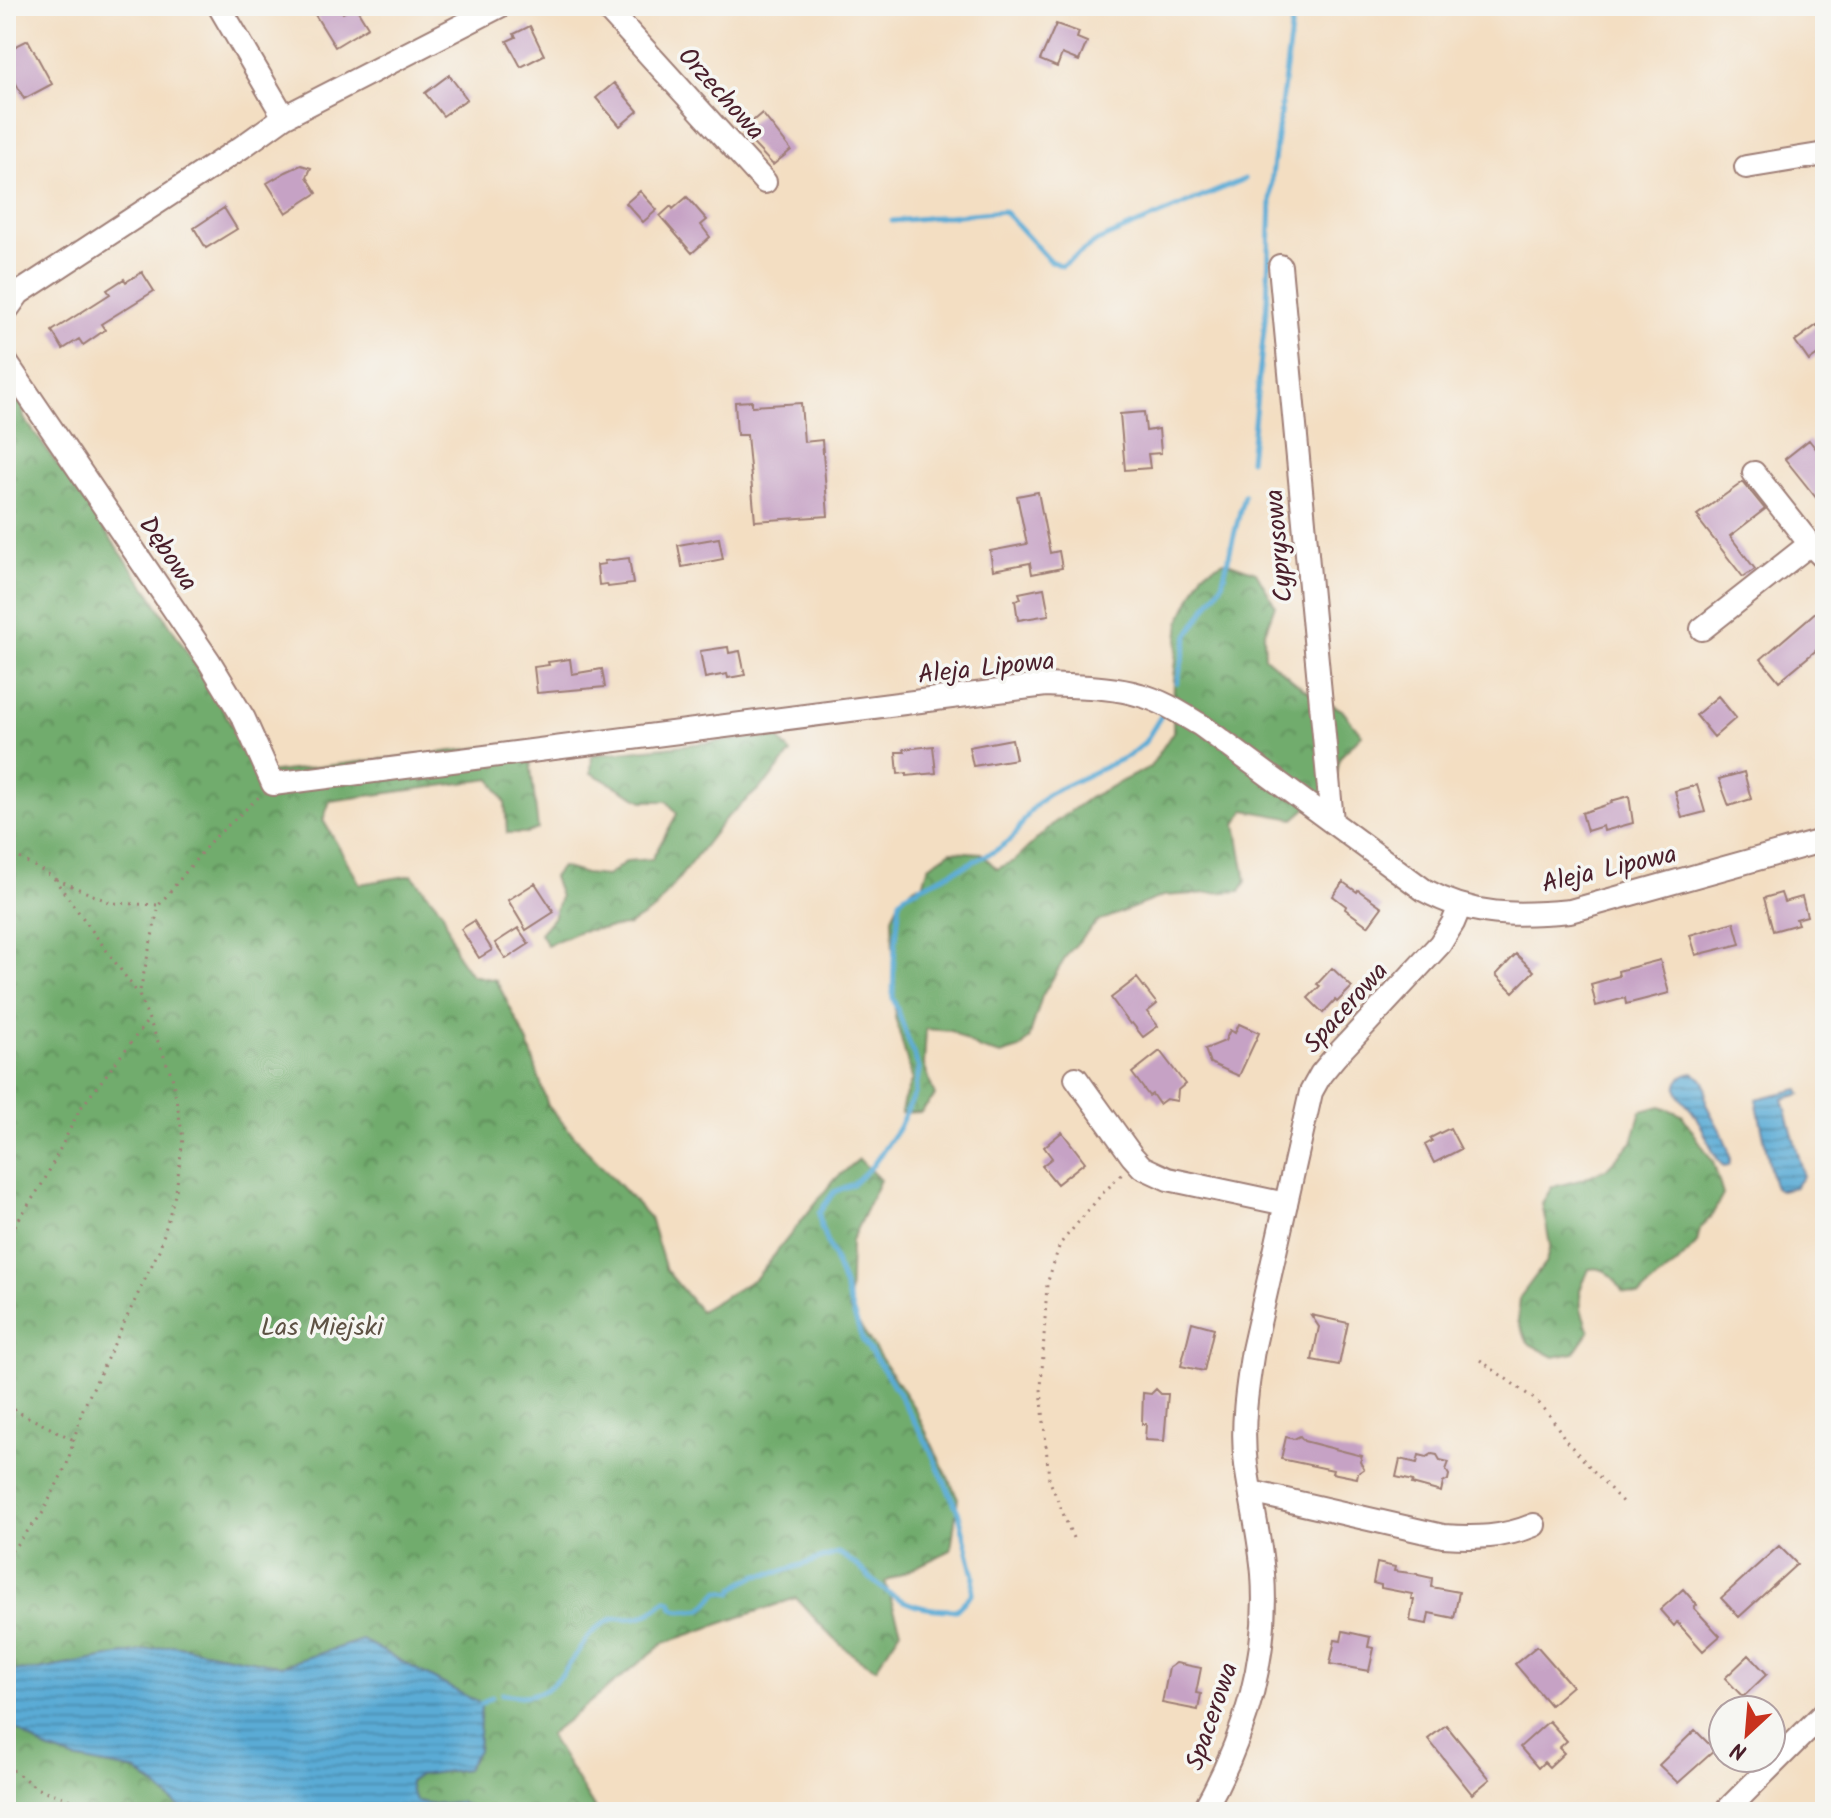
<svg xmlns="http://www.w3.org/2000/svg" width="1831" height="1818" viewBox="0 0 1831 1818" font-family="Kalam,sans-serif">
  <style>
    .forest { fill: url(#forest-crowns); stroke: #5e664c; stroke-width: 2 }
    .water { fill: url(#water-rules); stroke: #526580; stroke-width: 2 }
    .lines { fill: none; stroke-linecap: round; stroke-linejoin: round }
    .stream { stroke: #5aabd5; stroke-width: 5 }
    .building { fill: #c6a2c5 }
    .minor-casing { stroke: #9e7e76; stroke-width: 26 }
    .path { stroke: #9e7e76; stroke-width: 3; stroke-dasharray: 2 6; stroke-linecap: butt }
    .minor { stroke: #fff; stroke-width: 22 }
    .labels { text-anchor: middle; stroke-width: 7; stroke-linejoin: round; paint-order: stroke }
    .street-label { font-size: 26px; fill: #4a1f2b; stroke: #f6f6f2 }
    .park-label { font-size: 26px; fill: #5e5244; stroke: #f6f6f2 }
  </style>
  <defs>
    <pattern id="forest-crowns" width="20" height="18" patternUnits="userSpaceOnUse" patternTransform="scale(2)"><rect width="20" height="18" fill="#71ac6d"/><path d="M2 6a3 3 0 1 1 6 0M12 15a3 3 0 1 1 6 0" fill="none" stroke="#5f8b5a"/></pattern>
    <pattern id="water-rules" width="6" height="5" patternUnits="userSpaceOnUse" patternTransform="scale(2)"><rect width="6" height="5" fill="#5aabd5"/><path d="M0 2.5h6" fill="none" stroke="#4c8bad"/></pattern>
  </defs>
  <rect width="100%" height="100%" fill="#f6f6f2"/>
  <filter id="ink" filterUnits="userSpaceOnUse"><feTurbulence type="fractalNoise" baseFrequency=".0125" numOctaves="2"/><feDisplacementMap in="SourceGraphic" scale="16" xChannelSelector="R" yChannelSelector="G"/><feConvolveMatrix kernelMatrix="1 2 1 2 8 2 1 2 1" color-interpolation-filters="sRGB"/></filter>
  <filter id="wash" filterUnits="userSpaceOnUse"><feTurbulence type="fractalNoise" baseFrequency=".006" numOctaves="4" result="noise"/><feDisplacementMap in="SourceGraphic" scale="32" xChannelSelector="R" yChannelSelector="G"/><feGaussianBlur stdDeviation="1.8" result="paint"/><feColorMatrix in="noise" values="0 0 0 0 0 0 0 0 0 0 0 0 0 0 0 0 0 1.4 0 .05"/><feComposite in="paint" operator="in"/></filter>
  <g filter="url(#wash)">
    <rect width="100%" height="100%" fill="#f3dec2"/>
    <!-- forest -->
    <path class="forest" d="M6 338 16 353 24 418 151 595 221 706 258 774 528 742 538 829 527 833H507L505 802 491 779 330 801 323 820 360 884 412 875 443 912 457 955 471 975 496 980 528 1043 548 1106 590 1154 650 1218 666 1270 700 1311 756 1278 833 1181 859 1159 880 1180 851 1241 849 1310 915 1409 958 1498 951 1550 885 1582 901 1630 876 1668C844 1655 820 1623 796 1598L664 1643 549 1735 597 1812H481L459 1802 434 1804 416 1801 410 1792 409 1782 419 1775 466 1769 478 1750 481 1704 362 1640 281 1666 173 1645 33 1671 6 1670Z
      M1224 561 1256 572 1275 605 1264 635 1265 657 1302 688 1342 710 1362 735 1340 757 1335 783 1294 819 1245 810 1236 824 1246 881 1240 891 1163 896 1097 922 1069 952 1042 996 1029 1039 1020 1049 1001 1055 980 1049 951 1031 926 1029 924 1065 935 1096 921 1112 901 1113 903 1102 912 1079 895 1017 892 917 900 900 915 886 923 885 929 866 951 851 981 853 997 869 1014 861 1054 823 1090 797 1150 767 1173 732 1174 678 1180 621 1203 572Z
      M751 738H778L791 753 769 780 725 819 655 909 627 926 580 931 547 945 540 933 553 918 560 897 553 877 561 867 585 874 607 876 627 861 652 859 677 814 667 801H643L591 773 592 755Z
      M1661 1106 1682 1115 1713 1162 1723 1195 1712 1215 1700 1228 1697 1243 1676 1265 1656 1280 1639 1296 1623 1292C1614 1278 1607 1266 1589 1269L1580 1290 1581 1309 1589 1332 1574 1353 1554 1357 1528 1343 1518 1321 1520 1297 1546 1262 1550 1245 1542 1203 1552 1187 1580 1180 1606 1169 1632 1142 1641 1111Z
      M6 1722 45 1749 74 1759 137 1771 185 1812H6Z"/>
    <!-- water -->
    <path class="water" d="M1692 1073C1696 1075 1700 1076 1703 1080 1709 1088 1703 1097 1707 1106 1714 1121 1735 1150 1729 1166L1724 1167C1709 1152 1706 1128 1692 1111 1686 1103 1675 1096 1677 1085 1679 1077 1685 1075 1692 1073Z
      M1799 1089 1801 1094 1783 1099 1802 1168 1803 1176 1795 1187 1780 1190 1775 1187 1773 1182 1756 1099Z
      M362 1640 481 1704 478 1750 466 1769 419 1775 409 1782 411 1792 416 1801 434 1804 459 1802 481 1812H185L137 1771 74 1759 45 1749 6 1722V1670L33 1671 173 1645 281 1666Z"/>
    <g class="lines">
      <!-- stream -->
      <path class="stream" d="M892 221 1004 211 1050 261 1062 266 1097 241 1245 179
        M1250 460 1267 302 1272 176 1294 6
        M1177 683 1188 635 1222 584 1244 495
        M502 1694C508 1694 514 1696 521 1696 569 1694 570 1645 603 1624 618 1615 619 1619 633 1618 647 1617 657 1609 666 1600L671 1601 673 1608 681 1611 702 1609 719 1591 732 1593 736 1587 757 1575 780 1572 838 1553C855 1561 864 1573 878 1585 905 1606 923 1610 956 1610L972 1594 974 1576 959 1514 929 1447 890 1379 862 1339 839 1271 821 1227 819 1213 834 1192 853 1184 873 1165 898 1129 915 1094 919 1069 893 998 894 959 900 900 906 894 995 851 1012 839 1031 810 1048 794 1130 755 1145 742 1161 716
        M481 1704 492 1697"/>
    </g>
    <g id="blocks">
      <!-- building -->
      <path class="building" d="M325 6H338L343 13 355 6 368 27 335 47 314 13Z
        M1056 24 1079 32 1077 38 1087 42 1079 61 1062 54 1057 67 1040 60Z
        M530 26 544 55 521 67 507 41 516 37 514 34Z
        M28 40 52 84 24 99 6 64V51Z
        M449 75 467 99 443 116 425 93Z
        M614 83 638 111 620 126 596 98Z
        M762 113 791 150 773 165 741 131Z
        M301 165 311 168 307 177 317 193 286 213 267 183 286 172Z
        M640 191 657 210 643 222 626 203Z
        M687 197 707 220 701 225 710 237 692 253 660 216 671 206 673 209Z
        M224 208 237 229 206 248 194 228Z
        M142 272 154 291 101 324 105 330 83 345 79 339 63 349 52 331 110 294 107 290 124 279 126 282Z
        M1817 325 1825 336V350L1809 361 1795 341Z
        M752 401V406L801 403 804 442 822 440 828 516 755 521 747 435H737L735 402Z
        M1144 412 1146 431 1159 429 1161 453 1148 454 1150 468 1125 470 1120 414Z
        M1809 440 1825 460V509L1785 459Z
        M1743 482 1765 509 1730 536 1755 569 1743 577 1698 519 1700 518 1697 515Z
        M1038 492 1050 553 1059 551 1062 568 1032 574 1030 563 993 570 990 551 1027 544 1017 496Z
        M719 538 723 559 682 567 678 545Z
        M629 558 633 584 608 587 607 584 599 585 597 565 605 564 604 561Z
        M1044 588 1049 615 1018 620 1015 600 1021 599 1019 593Z
        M1825 604V643L1779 681 1761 659Z
        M728 647 729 653 740 651 745 675 728 678 727 674 705 678 700 651Z
        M570 659 572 674 602 669 605 687 537 693 534 667 549 665 548 662Z
        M1718 696 1736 718 1714 737 1696 715Z
        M1012 739 1016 759 973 766 969 747Z
        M933 746 936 773 907 776V773L898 774 896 752H905L904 749Z
        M1744 772 1751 799 1729 806 1719 779Z
        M1697 785 1705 812 1682 818 1675 791Z
        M1629 796 1633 823 1604 831 1603 826 1587 831 1582 813 1612 803 1611 801Z
        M1343 882 1357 892 1358 890 1382 907 1368 926 1345 909 1346 906 1333 896Z
        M535 883 554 912 526 930 508 900Z
        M1781 893 1784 902 1802 897 1807 916 1796 919 1798 924 1773 931 1764 898Z
        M474 921 492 950 479 958 461 929Z
        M1734 922 1740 944 1696 955 1690 935Z
        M518 928 529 944 506 959 495 943Z
        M1516 954 1534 971 1513 992 1496 975Z
        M1660 960 1669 993 1626 1004 1625 998 1596 1006 1591 984 1619 976 1618 971Z
        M1332 968 1352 987 1337 1002 1335 1000 1323 1013 1308 998 1320 986 1317 984Z
        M1137 978 1157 1004 1147 1012 1158 1026 1143 1037 1132 1023 1130 1024 1111 998Z
        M1239 1024 1259 1033 1239 1076 1210 1063 1205 1049 1225 1041 1230 1030 1235 1033Z
        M1160 1051 1185 1084 1178 1090 1177 1101 1166 1099 1159 1104 1152 1094 1149 1096 1132 1073Z
        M1450 1128 1461 1149 1434 1163 1425 1145 1432 1141 1430 1138Z
        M1062 1132 1085 1162 1057 1184 1042 1166 1052 1158 1044 1147Z
        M1311 1315 1348 1323 1339 1365 1312 1360 1319 1327Z
        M1192 1322 1214 1328 1204 1371 1181 1366Z
        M1156 1389 1161 1394H1168L1164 1441 1145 1440 1146 1424H1142L1143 1393 1151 1394Z
        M1300 1436 1304 1441 1362 1456 1360 1462 1364 1469 1358 1473 1357 1478 1332 1473 1333 1470 1281 1459 1286 1437 1294 1439Z
        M1432 1454 1437 1455 1440 1460 1449 1462 1446 1470 1449 1475 1448 1480 1443 1483 1441 1492 1412 1484 1413 1481 1396 1477 1400 1459 1417 1463 1419 1455 1427 1457Z
        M1779 1546 1797 1564 1739 1617 1721 1598Z
        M1377 1563 1395 1567 1394 1571 1418 1574V1575L1432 1578 1431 1587 1459 1592 1454 1618 1429 1613 1427 1624 1410 1621 1414 1599H1411L1412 1594 1381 1588V1585L1373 1583Z
        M1683 1589 1697 1605 1694 1608 1720 1636 1703 1651 1677 1622 1674 1626 1660 1610Z
        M1343 1631 1370 1637 1368 1647 1374 1648 1369 1671 1330 1664 1335 1640 1341 1641Z
        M1537 1646 1572 1686 1550 1705 1515 1664Z
        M1749 1655 1767 1674 1743 1697 1725 1678Z
        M1176 1663 1201 1668 1196 1693 1201 1694 1198 1710 1162 1703 1169 1668Z
        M1549 1721 1567 1741 1559 1748 1564 1753 1549 1767 1544 1762 1538 1768 1520 1747Z
        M1446 1725 1490 1779 1472 1794 1428 1739Z
        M1695 1730 1715 1750 1678 1783 1659 1765Z"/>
    </g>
  </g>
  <g filter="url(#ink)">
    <use href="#blocks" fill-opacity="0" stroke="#9e7e76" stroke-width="2"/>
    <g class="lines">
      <!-- minor casing -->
      <g class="minor-casing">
        <path id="minor" d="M605 6 765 182
          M284 117 500 6
          M1746 167 1825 154
          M1280 266 1332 821
          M6 311 19 293 242 147 284 117 219 6
          M6 362 209 661 244 719 273 784 1046 685C1077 687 1111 686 1140 695 1163 701 1182 714 1202 726L1424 890C1473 917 1516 916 1570 911L1825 840
          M1754 473 1810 544 1825 559
          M1702 629 1810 544
          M1076 1078 1132 1156 1142 1167 1168 1179 1286 1204
          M1251 1492 1443 1536C1476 1538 1503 1538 1534 1525
          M1203 1812C1245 1738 1269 1659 1263 1574 1260 1537 1251 1501 1246 1465 1241 1427 1247 1388 1253 1350L1311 1092 1321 1074 1335 1057 1440 944 1453 923 1460 906
          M1725 1812 1825 1712"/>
      </g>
      <!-- path -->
      <path class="path" d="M6 850 53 877 139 995
        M56 879 111 903 159 905
        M6 1239 44 1181 80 1109 149 1019
        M1480 1360 1534 1399 1551 1417 1567 1442 1625 1505
        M6 1406 74 1440
        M1073 1538 1049 1479 1041 1389 1047 1284 1060 1244 1102 1194 1122 1174
        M6 1557 42 1514 67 1464 82 1411 160 1248 176 1191 183 1138 172 1076 139 995 159 905 211 841 260 796
        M6 1765 38 1789 110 1812"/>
      <!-- minor -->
      <use href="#minor" class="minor"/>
    </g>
  </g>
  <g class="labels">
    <!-- street labels -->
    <g class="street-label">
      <text transform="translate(722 93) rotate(48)" y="9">Orzechowa</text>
      <text transform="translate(1278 546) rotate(-95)" y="9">Cyprysowa</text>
      <text transform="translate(169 553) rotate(56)" y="9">Dębowa</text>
      <text transform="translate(986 667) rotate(-6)" y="9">Aleja Lipowa</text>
      <text transform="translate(1609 868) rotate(-13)" y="9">Aleja Lipowa</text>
      <text transform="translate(1345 1007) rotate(-48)" y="9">Spacerowa</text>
      <text transform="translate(1211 1716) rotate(-71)" y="9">Spacerowa</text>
    </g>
    <!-- park labels -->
    <g class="park-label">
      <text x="322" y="1335">Las Miejski</text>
    </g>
  </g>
  <!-- margin -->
  <rect width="1831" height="1818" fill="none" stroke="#f6f6f2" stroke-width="32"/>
  <!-- north arrow -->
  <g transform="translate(1747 1734) rotate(206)"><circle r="38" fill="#f6f6f2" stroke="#b1a0a2" stroke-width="2"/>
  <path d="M0-6L14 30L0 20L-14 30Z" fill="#c8321e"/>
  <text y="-12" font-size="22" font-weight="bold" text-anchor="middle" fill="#4a1f2b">N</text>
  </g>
</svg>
